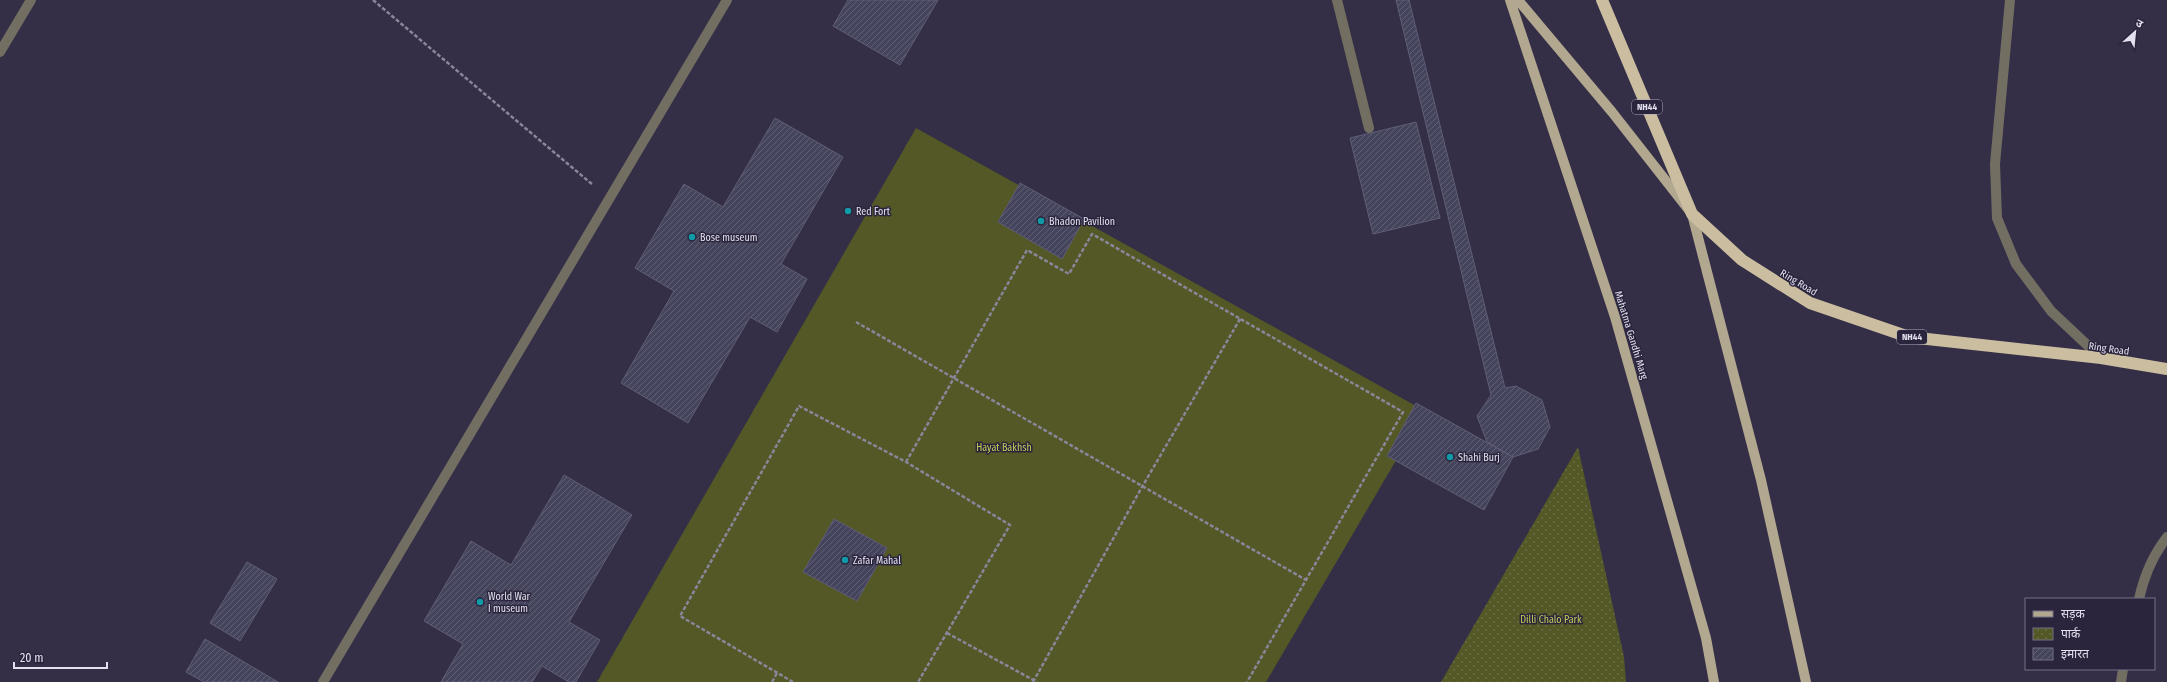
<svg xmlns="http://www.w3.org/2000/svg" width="2167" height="682" viewBox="0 0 2167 682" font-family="'Fira Sans Condensed','Noto Sans Devanagari',sans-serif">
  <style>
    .green { fill: #545726 }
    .park { fill: url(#park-dots) }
    .building { fill: url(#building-hatch); stroke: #5f5d78 }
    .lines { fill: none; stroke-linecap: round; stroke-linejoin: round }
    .path { stroke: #8a869a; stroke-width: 2.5; stroke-dasharray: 4 2; stroke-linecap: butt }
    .minor { stroke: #736e62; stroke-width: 10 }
    .major { stroke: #b2a78f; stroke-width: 10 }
    .highway { stroke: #cbbea0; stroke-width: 12 }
    .culture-dot { fill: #0f9aa8; stroke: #2a253c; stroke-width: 1.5 }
    .labels { text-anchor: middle; stroke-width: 3; stroke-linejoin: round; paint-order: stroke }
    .shield { fill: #2a253c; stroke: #aca8b9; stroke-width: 1 }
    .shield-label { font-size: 9px; font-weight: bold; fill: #e3e0ef }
    .poi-label { font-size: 10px; fill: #e3e0ef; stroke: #2a253c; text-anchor: start }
    .street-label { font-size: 10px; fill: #e3e0ef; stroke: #2a253c }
    .park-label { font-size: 10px; fill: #c6ce5b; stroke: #2a253c }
  </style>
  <defs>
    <pattern id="park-dots" width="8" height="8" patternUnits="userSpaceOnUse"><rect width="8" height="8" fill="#545726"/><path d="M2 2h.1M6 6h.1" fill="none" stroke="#6c6f46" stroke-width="1.8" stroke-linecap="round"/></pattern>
    <pattern id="building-hatch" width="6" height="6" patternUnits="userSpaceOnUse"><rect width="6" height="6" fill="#45445d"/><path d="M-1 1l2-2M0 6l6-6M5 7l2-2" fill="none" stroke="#605f75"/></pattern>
  </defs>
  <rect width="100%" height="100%" fill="#342f47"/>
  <!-- green -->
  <path class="green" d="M916 128 1425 411 1266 682H597Z"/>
  <!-- park -->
  <path class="park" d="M1578 447 1624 657 1626 682H1441Z"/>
  <!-- building -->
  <path class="building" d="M848 0H938L900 65 833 26Z
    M1396 0H1409L1505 388 1516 386 1542 400 1550 427 1538 449 1513 457 1487 442 1477 416 1491 395Z
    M775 118 843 157 781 264 807 279 777 332 750 317 688 423 621 383 674 291 635 268 684 184 723 207Z
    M1416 122 1440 218 1373 234 1350 138Z
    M1020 183 1084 219 1062 259 998 222Z
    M1416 403 1513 457 1484 510 1387 456Z
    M564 475 632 515 569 622 600 640 576 682H569L542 666 532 682H441L463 644 424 621 471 541 511 565Z
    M834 519 887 548 857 601 803 572Z
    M247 562 277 579 240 641 210 623Z
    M205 639 278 682H204L186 672Z"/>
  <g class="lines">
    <!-- path -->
    <path class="path" d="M373 0 593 185
      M856 322 1306 580
      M906 462 1027 250 1069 274 1092 234 1403 412 1247 682
      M947 633 1037 682
      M772 682 777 673
      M793 682 680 616 799 406 906 462 1010 525 918 682
      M1033 682 1142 487 1240 319"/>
    <!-- minor -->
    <path class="minor" d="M1337 0 1369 128
      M2010 0 1995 164 1997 218 2016 264 2051 311 2101 358
      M0 52 31 0
      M2139 599C2144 576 2153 555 2167 537
      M323 682 727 0
      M2121 682 2123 669"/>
    <!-- major -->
    <path class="major" d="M1510 0 1615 317 1706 638 1714 682
      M1518 0 1612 112 1692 214 1761 480 1806 682"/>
    <!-- highway -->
    <path class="highway" d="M1602 0 1692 214 1742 260 1810 303 1909 337 2101 358 2167 369"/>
  </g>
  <!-- markers -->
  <g class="culture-dot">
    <circle cx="848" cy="211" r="4"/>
    <circle cx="1041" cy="221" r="4"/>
    <circle cx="692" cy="237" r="4"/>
    <circle cx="1450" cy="457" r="4"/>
    <circle cx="845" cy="560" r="4"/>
    <circle cx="480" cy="602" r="4"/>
  </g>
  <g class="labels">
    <!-- shield labels -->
    <g class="shield">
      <rect x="1632" y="100" width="30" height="14" rx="3"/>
      <rect x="1897" y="330" width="30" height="14" rx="3"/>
    </g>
    <g class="shield-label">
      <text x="1647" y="110">NH44</text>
      <text x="1912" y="340">NH44</text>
    </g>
    <!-- poi labels -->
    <g class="poi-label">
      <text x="856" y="215">Red Fort</text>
      <text x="1049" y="225">Bhadon Pavilion</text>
      <text x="700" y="241">Bose museum</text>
      <text x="1458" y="461">Shahi Burj</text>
      <text x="853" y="564">Zafar Mahal</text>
      <text x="488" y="600">World War<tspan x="488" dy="12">I museum</tspan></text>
    </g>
    <!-- street labels -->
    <g class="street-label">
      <text transform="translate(1799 282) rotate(31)" y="4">Ring Road</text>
      <text transform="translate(1632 335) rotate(73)" y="4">Mahatma Gandhi Marg</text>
      <text transform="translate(2109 348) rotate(8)" y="4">Ring Road</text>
    </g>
    <!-- park labels -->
    <g class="park-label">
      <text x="1004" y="451">Hayat Bakhsh</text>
      <text x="1551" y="623">Dilli Chalo Park</text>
    </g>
  </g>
  <!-- legend -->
  <rect x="2025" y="598" width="130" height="72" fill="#2a253c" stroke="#747084"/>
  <rect x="2033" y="611" width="20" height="6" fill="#b2a78f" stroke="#747084"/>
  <text x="2061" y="618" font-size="12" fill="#e3e0ef">सड़क</text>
  <rect x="2033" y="628" width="20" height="12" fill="url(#park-dots)" stroke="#747084"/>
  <text x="2061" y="638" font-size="12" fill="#e3e0ef">पार्क</text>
  <rect x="2033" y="648" width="20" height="12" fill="url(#building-hatch)" stroke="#747084"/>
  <text x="2061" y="658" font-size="12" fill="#e3e0ef">इमारत</text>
  <!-- north arrow -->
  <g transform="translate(2135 32) rotate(27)" stroke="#2a253c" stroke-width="3" paint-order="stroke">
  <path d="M0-3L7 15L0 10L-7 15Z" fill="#e3e0ef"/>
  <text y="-6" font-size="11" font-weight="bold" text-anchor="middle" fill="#e3e0ef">उ</text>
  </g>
  <!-- scale -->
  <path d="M14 662v6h93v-6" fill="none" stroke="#e3e0ef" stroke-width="2"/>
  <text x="20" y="662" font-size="12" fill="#e3e0ef" stroke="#2a253c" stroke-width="3" paint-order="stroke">20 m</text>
</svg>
